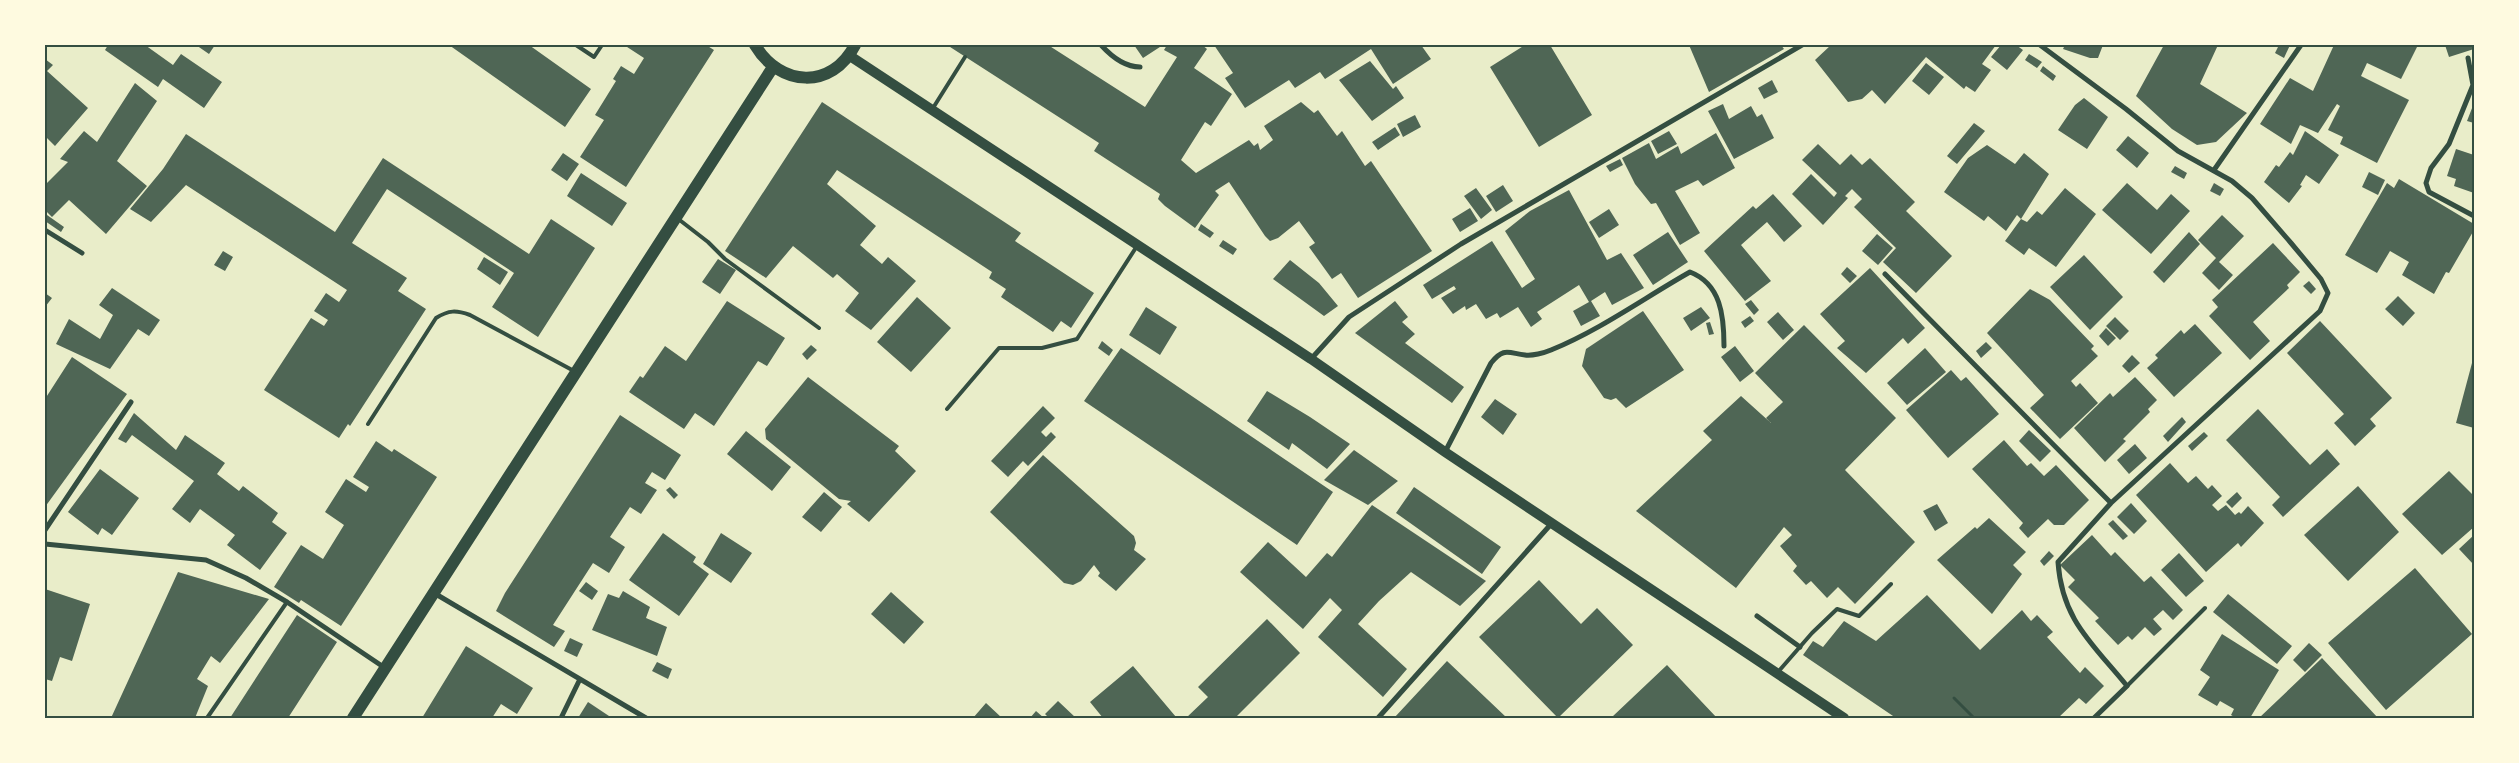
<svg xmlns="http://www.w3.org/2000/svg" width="2519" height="763" viewBox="0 0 2519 763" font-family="Merriweather,serif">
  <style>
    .building { fill: #4f6655 }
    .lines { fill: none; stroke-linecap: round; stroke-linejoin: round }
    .path { stroke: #344e41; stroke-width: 3 }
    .service { stroke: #344e41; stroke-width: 4 }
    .minor { stroke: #344e41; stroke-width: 5 }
    .secondary { stroke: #344e41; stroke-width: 10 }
    .primary { stroke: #344e41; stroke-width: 12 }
    .neatline { fill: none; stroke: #344e41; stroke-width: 2 }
  </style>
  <rect width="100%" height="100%" fill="#e9edc9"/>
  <!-- building -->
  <path class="building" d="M108 45H145L173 65 181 54 222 82 204 108 163 79 158 87 105 50Z
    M196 45H215L209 54Z
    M449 45H529L591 89 565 127Z
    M624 45H706L714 50 626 187 580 157 604 120 595 115 616 81 613 79 621 66 634 74 644 58Z
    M947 45H1048L1145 107 1177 57 1164 50 1167 45H1202L1207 49 1194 68 1232 94 1211 126 1205 122 1181 160 1196 173 1249 140 1254 146 1258 143 1260 150 1273 140 1264 126 1301 102 1314 113 1318 110 1337 136 1342 131 1365 166 1371 161 1432 251 1358 298 1341 273 1332 279 1309 247 1315 243 1299 221 1278 238 1270 241 1265 236 1229 182 1215 191 1219 195 1195 228 1165 206 1158 199 1160 194 1094 151 1099 143Z
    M1134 45H1163L1143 58Z
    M1214 45H1421L1431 59 1393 84 1371 49 1325 79 1320 72 1295 88 1289 80 1245 108 1225 78 1233 73Z
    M1525 45H1550L1592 115 1539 147 1490 67Z
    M1689 45H1781L1784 49 1709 92Z
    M1831 45H1996L1982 64 1991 70 1975 92 1966 86 1964 89 1926 57 1885 104 1872 90 1862 99 1848 102 1815 60Z
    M2001 45H2016L2023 50 2007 70 1991 57Z
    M2065 45H2103L2098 58H2090L2063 49Z
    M2164 45H2218L2200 84 2247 113 2216 142 2197 145 2172 129 2136 96Z
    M2279 45H2290L2284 58 2275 53Z
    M2334 45H2418L2401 79 2367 63 2361 76 2409 100 2377 163 2340 144 2343 137 2328 130 2340 106 2337 104 2318 133 2300 125 2291 144 2260 124 2290 78 2313 91Z
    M2445 45H2474V49L2449 57Z
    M2029 54 2042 62 2037 68 2025 60Z
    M45 59 53 65 47 71 88 108 55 146 45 136Z
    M1370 61 1393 89 1396 86 1404 98 1372 121 1339 80Z
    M1926 63 1944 77 1929 95 1912 81Z
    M2043 66 2056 76 2053 81 2040 71Z
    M1772 80 1778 92 1764 99 1758 88Z
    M135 83 157 101 117 161 147 186 106 234 69 200 52 217 45 210V185L68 162 60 159 84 131 97 142Z
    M2084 98 2108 117 2087 149 2058 130 2075 105Z
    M822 102 1021 233 1015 241 1094 293 1071 328 1061 321 1053 332 1001 297 1006 289 989 278 992 272 837 170 827 184 876 226 860 245 882 264 888 257 916 281 871 330 845 311 859 293 837 274 833 278 793 246 766 278 725 251Z
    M2474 103V123L2467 121Z
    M1723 104 1729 119 1751 106 1757 117 1762 114 1774 138 1734 159 1708 111Z
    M1415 115 1421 127 1403 137 1397 124Z
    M1974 123 1985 131 1957 164 1947 156Z
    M1395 127 1400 135 1378 150 1372 142Z
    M1669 131 1677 144 1658 154 1651 141Z
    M2305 131 2339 155 2319 184 2306 175 2300 185 2302 186 2289 203 2264 182 2276 165 2279 167 2290 152 2293 155Z
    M1716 133 1735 168 1703 186 1698 180 1675 191 1700 233 1680 245 1656 203 1651 204 1635 184 1622 158 1649 143 1656 159 1678 146 1681 154Z
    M186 134 335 232 383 158 529 254 551 219 595 248 538 337 492 307 514 273 387 189 352 243 407 278 398 291 426 309 350 426 348 424 339 438 264 390 311 318 324 326 328 320 314 311 326 293 339 302 347 290 186 185 151 222 130 209 163 169Z
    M2128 136 2149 153 2137 168 2116 150Z
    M1818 144 1840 165 1851 154 1862 165 1870 158 1915 202 1906 211 1952 256 1916 293 1883 262 1896 248 1854 207 1862 199 1852 189 1845 196 1848 198 1823 225 1792 194 1811 174 1834 197 1837 193 1802 160Z
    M1987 145 2015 164 2024 153 2049 174 2021 219 2017 215 2006 231 1988 216 1984 221 1944 192 1968 158Z
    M2456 149 2474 155V193L2454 186 2456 179 2447 176Z
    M563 153 579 164 567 181 551 170Z
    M1620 159 1623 165 1610 172 1606 166Z
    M2175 166 2187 173 2184 179 2171 172Z
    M2369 172 2385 180 2378 195 2362 187Z
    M581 173 627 203 612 226 567 196Z
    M2399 179 2474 224V230L2449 273 2446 272 2434 294 2402 275 2409 262 2390 251 2377 273 2345 255 2387 183 2394 188Z
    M2127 183 2157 210 2171 194 2190 211 2151 254 2102 210Z
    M2214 183 2224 189 2220 196 2210 191Z
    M1503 185 1513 201 1496 212 1486 196Z
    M1476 188 1492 210 1481 219 1464 196Z
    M2065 188 2096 214 2056 267 2029 248 2024 255 2005 241 2021 219 2027 222 2037 211 2042 215Z
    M1569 190 1607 260 1621 253 1644 288 1612 305 1605 292 1591 301 1600 316 1581 326 1573 311 1589 302 1579 285 1537 312 1542 319 1531 327 1518 307 1500 318 1497 313 1486 319 1476 304 1466 310 1465 306 1453 314 1441 298 1456 289 1454 286 1432 299 1423 285 1492 241 1522 288 1535 279 1505 231 1530 211Z
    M1773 194 1802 226 1784 242 1767 222 1741 245 1771 281 1745 301 1704 251 1753 206 1756 209Z
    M1470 208 1478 221 1460 232 1452 219Z
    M1609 209 1619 225 1599 238 1589 222Z
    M47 215 64 227 61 232 45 221Z
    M2222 215 2244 236 2219 262 2233 275 2219 290 2202 273 2216 258 2198 240Z
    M1201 224 1214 233 1210 238 1198 230Z
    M1668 232 1688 262 1653 285 1633 255Z
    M2189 232 2200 244 2164 283 2153 272Z
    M1877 234 1893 248 1878 265 1862 251Z
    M1223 240 1237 249 1233 255 1219 246Z
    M2273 243 2300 272 2287 285 2289 288 2253 322 2270 341 2250 360 2209 316 2218 307 2212 300Z
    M223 251 233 257 225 271 214 265Z
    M2084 255 2123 297 2090 330 2050 287Z
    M484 257 508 272 500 285 477 269Z
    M718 259 736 270 720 294 702 282Z
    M1290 260 1319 283 1338 306 1324 316 1273 279Z
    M1847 267 1857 276 1850 283 1841 274Z
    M1870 268 1925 328 1908 344 1903 338 1866 373 1837 348 1845 341 1820 314Z
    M2309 281 2316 289 2311 294 2303 286Z
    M112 288 160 320 149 336 138 329 110 369 56 344 69 319 100 339 113 315 99 305Z
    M2030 289 2050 300 2094 346 2091 349 2098 356 2071 381 2076 387 2080 383 2098 403 2060 439 2030 408 2044 395 1987 333Z
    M45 293 52 298 45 307Z
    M2398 296 2415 313 2403 326 2385 309Z
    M917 297 951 328 911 372 877 342Z
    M1751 300 1759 310 1754 315 1745 304Z
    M727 301 785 338 767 366 758 361 714 426 695 413 684 429 629 392 640 376 643 378 665 346 686 361Z
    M1395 301 1408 317 1402 322 1415 334 1405 343 1464 387 1452 403 1355 333Z
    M1146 307 1177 327 1160 355 1129 335Z
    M1701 307 1710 318 1691 331 1683 318Z
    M1643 311 1684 370 1626 408 1616 398 1611 400 1604 398 1582 366 1586 349Z
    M1778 312 1794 330 1783 340 1767 322Z
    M1750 316 1754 321 1745 328 1741 322Z
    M2115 317 2129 331 2120 340 2106 326Z
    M2320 321 2392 398 2370 419 2376 426 2355 446 2334 423 2344 414 2287 353Z
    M1710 322 1714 334 1709 335 1706 323Z
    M2195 324 2222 353 2174 397 2147 368 2158 358 2155 355 2181 330 2184 334Z
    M1804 325 1896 418 1845 470 1915 542 1855 604 1838 587 1827 598 1811 581 1806 585 1793 571 1797 566 1780 546 1792 535 1784 527 1736 588 1636 511 1712 440 1703 431 1741 396 1771 423 1766 418 1783 402 1755 373Z
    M2106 328 2116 338 2108 346 2099 336Z
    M1102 341 1113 350 1109 356 1098 348Z
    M1986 342 1992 348 1981 358 1976 351Z
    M811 345 817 350 807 360 802 354Z
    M1735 346 1754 371 1740 382 1721 357Z
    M1121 348 1333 492 1297 545 1084 401Z
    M1925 348 1946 372 1907 405 1887 383Z
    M2132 355 2140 363 2129 373 2122 366Z
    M72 357 127 394 45 507V399Z
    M2472 363 2474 364V428L2456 423Z
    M1951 370 1961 381 1966 377 1999 414 1948 458 1906 410Z
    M808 377 899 446 895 451 916 471 869 522 847 504 851 501 839 499 766 439 765 429Z
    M2135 377 2157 400 2148 409 2150 412 2123 439 2126 441 2105 462 2074 428 2110 393 2113 397Z
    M1267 391 1310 417 1350 444 1327 469 1292 443 1289 450 1247 421Z
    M1495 399 1517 414 1503 435 1481 417Z
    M1043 406 1055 418 1041 432 1046 437 1051 432 1056 437 1028 466 1023 461 1008 477 991 461Z
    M2258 409 2310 465 2327 449 2340 464 2283 517 2272 505 2280 497 2226 440Z
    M134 413 176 450 185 435 225 463 217 474 239 491 243 486 278 513 272 522 287 533 260 570 227 545 235 535 200 509 190 523 172 509 194 481 132 435 126 443 118 439Z
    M620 415 681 455 665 480 652 472 645 483 657 490 641 514 630 507 610 537 625 547 609 573 593 563 553 625 565 631 554 647 496 611 505 593Z
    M2182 417 2186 422 2168 442 2163 436Z
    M2029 430 2051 451 2040 462 2019 441Z
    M746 431 791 467 772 491 727 454Z
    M2204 432 2208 436 2192 451 2188 446Z
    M2004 440 2027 466 2031 463 2044 476 2056 465 2089 500 2064 525H2054L2048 519 2028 538 2019 528 2023 523 1972 469Z
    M376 441 392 452 394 449 437 477 341 626 301 600 299 603 274 587 301 545 323 559 344 525 325 512 346 479 366 492 369 487 353 477Z
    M2135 444 2147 458 2129 474 2117 460Z
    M1354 450 1398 481 1368 505 1324 480Z
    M1043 455 1134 536 1136 543 1134 550 1146 559 1116 591 1098 576 1100 573 1094 565 1081 581 1073 585 1064 583 990 512Z
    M2170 463 2188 483 2196 476 2208 489 2212 485 2222 496 2212 505 2218 511 2226 505 2235 515 2239 512 2241 514 2248 506 2264 523 2241 547 2238 543 2206 572 2136 495Z
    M100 469 139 498 112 535 102 528 98 535 68 512Z
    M2449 471 2474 496V527L2442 555 2402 514Z
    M2358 486 2399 532 2348 581 2304 535Z
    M670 487 678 495 674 499 666 490Z
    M1414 487 1501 547 1482 574 1396 513Z
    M824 492 842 507 821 532 802 517Z
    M2237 492 2242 498 2232 508 2226 502Z
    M2131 503 2147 521 2134 534 2117 517Z
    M1937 504 1948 523 1935 531 1923 511Z
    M1372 505 1486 581 1460 606 1411 572 1379 601 1358 624 1407 669 1383 697 1318 637 1342 610 1330 598 1303 629 1240 572 1268 542 1306 577 1327 553 1332 557Z
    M1989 518 2026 552 2013 565 2022 574 1992 614 1937 560 1975 527 1977 529Z
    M2113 520 2128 536 2123 540 2108 524Z
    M663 533 696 557 693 562 709 574 679 616 629 580Z
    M721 533 752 553 731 583 703 564Z
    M2092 535 2111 556 2115 552 2144 582 2151 576 2183 610 2173 620 2163 610 2153 619 2162 629 2154 636 2145 627 2132 640 2128 636 2118 645 2095 621 2099 618 2068 587 2075 580 2060 565Z
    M2474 535V565L2459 549Z
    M2049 551 2054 556 2044 566 2040 561Z
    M2179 553 2204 581 2186 597 2161 570Z
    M2415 568 2472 634 2386 710 2328 643Z
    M178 572 269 599 220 663 211 656 197 679 208 686 195 718H111Z
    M1539 580 1581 624 1597 608 1633 645 1558 718 1479 637Z
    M586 582 598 591 592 600 579 591Z
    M45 589 90 604 72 661 60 657 52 681 45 679Z
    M623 591 650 607 646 618 667 627 657 656 592 630 608 594 619 598Z
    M891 592 924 622 904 644 871 614Z
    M2228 594 2292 646 2277 664 2213 612Z
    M1927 595 1980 650 2022 610 2031 621 2037 615 2053 632 2047 637 2080 673 2085 667 2104 686 2086 704 2079 698 2058 718H1896L1803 655 1813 641 1823 647 1844 621 1876 641Z
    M297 615 337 642 288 718H230Z
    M1267 619 1300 653 1235 718H1186L1208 697 1198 687Z
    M2222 634 2279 670 2250 718H2236L2231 715 2234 709 2220 701 2217 706 2198 695 2210 677 2200 670Z
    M570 638 583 644 577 657 564 651Z
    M2309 643 2322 655 2305 672 2293 660Z
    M466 646 533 688 517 714 501 704 492 718H422Z
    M2322 658 2378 718H2259Z
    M1447 661 1507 718H1394Z
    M657 662 672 669 668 679 652 671Z
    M1667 665 1717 718H1613L1612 717Z
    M1133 666 1176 717 1174 718H1103L1090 702Z
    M1058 701 1076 718H1049L1045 714Z
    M588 702 612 718H578Z
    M986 703 1002 718H973Z
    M1036 711 1044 718H1030Z"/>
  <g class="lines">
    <!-- path -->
    <path class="path" d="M1954 698 1974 718"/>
    <!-- service -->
    <path class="service" d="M576 45 594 57 602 45
      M933 108 965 57
      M677 218 708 242 725 259 819 328
      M947 409 999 348H1042L1077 339 1137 246
      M368 424 436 318C449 310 456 310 470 315L574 371
      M1778 672 1812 633 1837 609 1859 616 1891 584
      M2127 686 2205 608
      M207 718 287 602"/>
    <!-- minor -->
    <path class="minor" d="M1101 45C1111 56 1124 67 1140 67
      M2040 45 2126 109 2178 151 2232 181 2252 198 2291 243 2321 279 2328 293 2320 311 2111 503 2058 562C2062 620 2092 643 2127 686L2094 718
      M2468 58 2473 85 2449 144 2431 168 2426 183 2429 192 2474 216
      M2214 170 2301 45
      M45 230 82 253
      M1885 274 2111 503
      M1311 359 1349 317 1461 244 1802 45
      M1445 452 1491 363C1504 347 1508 353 1525 355 1532 356 1544 353 1551 350 1600 330 1644 298 1690 272 1721 284 1724 316 1724 346
      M45 530 131 402
      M45 544 206 560 246 578 287 602 385 668
      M434 593 646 718
      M1757 616 1800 647
      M561 718 580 679
      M1378 718 1552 523"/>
    <!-- secondary -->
    <path class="secondary" d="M850 56 1311 359 1445 452 1844 718"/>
    <!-- primary -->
    <path class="primary" d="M755 45C780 87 832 90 855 45
      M353 718 773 67"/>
  </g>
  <!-- border -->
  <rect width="2519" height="763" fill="none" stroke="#fefae0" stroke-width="92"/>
  <rect x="46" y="46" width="2427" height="671" class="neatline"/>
</svg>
